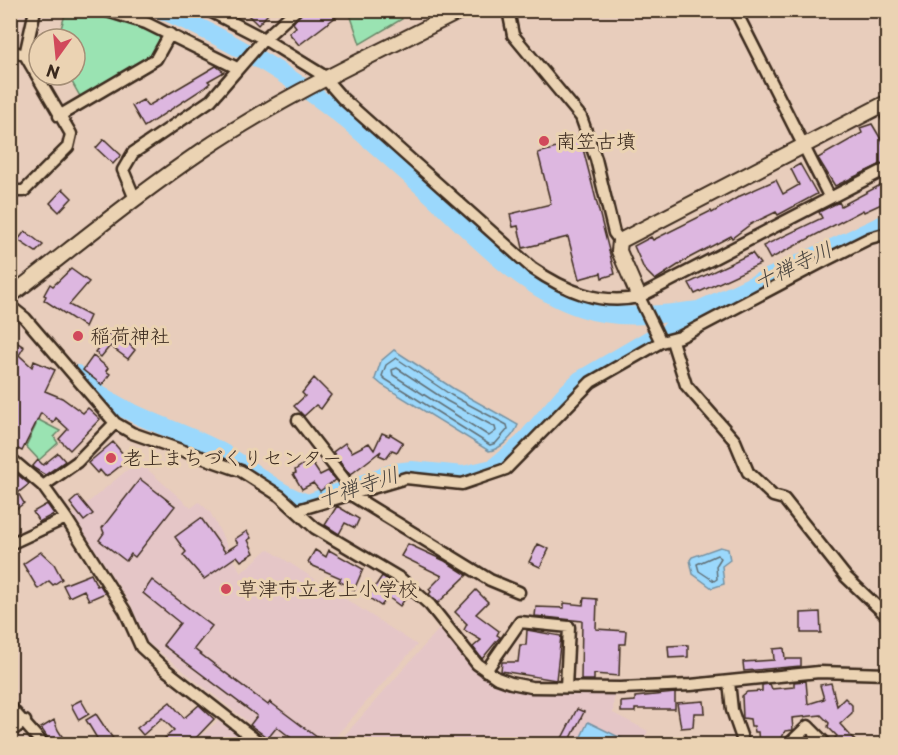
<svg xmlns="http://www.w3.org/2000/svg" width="898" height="755" viewBox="0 0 898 755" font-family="'Playpen Sans','Klee One',sans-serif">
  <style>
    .built { fill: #e5c6c7 }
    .green { fill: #9ae3b2; stroke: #6a8668; stroke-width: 1.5 }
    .water { fill: #9bd8fc; stroke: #7592a3; stroke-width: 1.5 }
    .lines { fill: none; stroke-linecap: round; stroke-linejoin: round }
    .shore { stroke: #617077; stroke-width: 1.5 }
    .river { stroke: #9bd8fc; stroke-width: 18 }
    .building { fill: #ddb7e0; stroke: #3b2a1e; stroke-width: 1.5 }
    .street-casing { stroke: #3b2a1e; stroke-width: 15 }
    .secondary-casing { stroke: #3b2a1e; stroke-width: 18 }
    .street { stroke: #ebd3b3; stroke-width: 10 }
    .secondary { stroke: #ebd3b3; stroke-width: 14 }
    .poi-dot { fill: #d1495b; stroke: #ebd3b3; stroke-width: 2 }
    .labels { text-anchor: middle; stroke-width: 6; stroke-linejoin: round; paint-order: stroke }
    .poi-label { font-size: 20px; fill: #3b2a1e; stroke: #ebd3b3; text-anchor: start }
    .water-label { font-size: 21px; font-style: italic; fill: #49443f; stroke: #ebd3b3 }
  </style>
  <rect width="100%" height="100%" fill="#e8cdbc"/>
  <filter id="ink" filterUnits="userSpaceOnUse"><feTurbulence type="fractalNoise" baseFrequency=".0167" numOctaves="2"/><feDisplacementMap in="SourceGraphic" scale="12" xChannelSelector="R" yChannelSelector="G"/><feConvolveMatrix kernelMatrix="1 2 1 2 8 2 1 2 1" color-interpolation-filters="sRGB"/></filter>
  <g filter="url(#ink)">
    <!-- built -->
    <path class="built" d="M138 461 191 508 199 502 210 512 241 573 268 549 417 645 329 744H276L147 642 131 605 73 515Z
      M439 629 469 664 492 682 538 692 614 693 613 713 648 731 641 744H337Z
      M218 721 254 744H191Z"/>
    <!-- green -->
    <path class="green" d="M89 10 158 34 161 41 150 58 81 98 68 75H75V39H58L66 11Z
      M349 11H398L402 19 360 44Z
      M33 417 60 431 54 437 58 443 39 460 26 446 36 425 31 421Z"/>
    <!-- water -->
    <path class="water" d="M394 350 454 389 518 425C514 436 501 449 489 451L382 385 375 379 381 361Z
      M720 547 728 549 730 560 722 566 724 584 712 588 693 574 690 560 692 557Z
      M588 722 623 739 620 744 578 743Z"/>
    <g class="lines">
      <!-- shore -->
      <path class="shore" d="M396 358 451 395 507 425 508 429 496 443 490 445 385 379 382 376 386 365Z
        M397 368 447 401 495 427 496 431 489 436 393 375 392 370Z
        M717 555 721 558 716 566 717 579 714 581 699 571 697 564Z"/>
      <!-- river -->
      <path class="river" d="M162 10C235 42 303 81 363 134 388 156 413 178 437 200 480 241 524 289 582 308 620 321 660 314 699 310
        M668 332 699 310 888 222
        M77 374C116 417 177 426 225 454 252 469 278 495 308 503L395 472 412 470 463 475 493 468 522 444 563 396 580 380 650 339"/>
    </g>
    <!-- building -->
    <path class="building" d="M243 10H264L268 14 258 25Z
      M303 10H345L299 45 289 33 296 27 293 23Z
      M216 66 224 72 208 81 210 83 204 88 144 127 132 106 143 100 148 106Z
      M872 124 888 151V161L835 186 818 158 862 133 860 128Z
      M580 137 615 274 602 278 601 273 579 279 568 237 523 248 518 226 513 227 510 214 551 204 538 153 564 146 562 142Z
      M104 139 121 155 113 164 96 148Z
      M800 164 817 194 778 215 776 212 751 224 732 238 731 236 689 258 655 280 644 269 634 246 651 237 653 240 711 211 712 213 740 196 776 180 783 194 799 185 791 169Z
      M888 181V201L864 212 863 210 770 259 763 246 822 218 819 212 839 202 841 206Z
      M63 189 72 198 59 212 50 203Z
      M25 231 43 245 36 252 18 240Z
      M752 253 760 264 695 294 689 283Z
      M71 269 89 282 69 305 90 316 85 327 44 300 46 296 44 295 50 284 53 286Z
      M113 329 135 350 128 359 110 346 101 357 95 352Z
      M10 338 24 347 19 355 32 367 34 361 55 370 45 391 62 398 83 413 88 408 100 419 70 450 59 439 68 429 56 418 53 423 41 413 22 451 10 445V384L17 374 10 369Z
      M93 356 108 368 106 371 110 374 102 385 83 370Z
      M314 378 331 395 321 409 316 405 304 416 294 406 305 396 302 393Z
      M382 433 389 436 390 434 403 442 397 452 392 450 386 458 379 455 381 451 350 475 333 452 345 443 352 452 369 443 374 450Z
      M113 442 128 460 110 474 105 476 100 470 97 473 88 463Z
      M58 453 65 461 45 475 32 467 38 460 43 465Z
      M310 460 320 475 328 471 335 480 320 491 313 483 302 489 293 474 296 473 295 470Z
      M18 475 29 484 18 493 24 503 15 510 10 504V481Z
      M140 479 175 506 135 557 131 554 126 561 99 540 104 533 102 528Z
      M78 496 93 514 84 521 70 503Z
      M47 504 54 514 39 522 33 512Z
      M337 506 359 519 355 528 345 523 339 534 325 525Z
      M201 518 225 552 238 544 235 539 247 531 251 538 248 540 254 553 241 561 237 556 204 579 183 555 186 552 175 537Z
      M408 544 445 561 467 575 438 603 429 594 431 592 429 589 442 576 401 556Z
      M538 544 549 549 540 567 529 562Z
      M315 550 326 557 329 550 363 569 354 590 339 581 341 578 311 565 308 562Z
      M41 552 54 564 62 579 53 585 49 581 38 589 23 564Z
      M91 574 97 586 100 585 105 593 89 600 84 590 69 597 63 585Z
      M382 576 408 595 400 606 388 597 381 606 368 597Z
      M152 580 212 626 194 649 268 705 270 702 326 744H299L277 727 268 738 250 725 257 716 163 645 180 623 143 593Z
      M476 590 488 602 476 614 499 631 497 635 500 637 482 659 473 647 481 640 464 630 467 624 455 612Z
      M584 598 597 599 596 629 626 631 625 644H620L619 676 594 674V680H581L582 621 535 616 536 607 564 608V603L583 605Z
      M820 612 821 633H801V613Z
      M527 630 561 636 556 680 501 671 502 662H518L520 645H526Z
      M688 645V657L669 658 668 646Z
      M784 648 785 659H801V666L744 671 743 662 774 660 773 649Z
      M806 681 808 704 824 699 820 685 831 683 837 706 845 698 852 705V713L840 724 858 744H838L834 739 837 736 828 727 829 723 821 715 792 718 793 730 785 731 780 742 759 744 758 732H755L754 726H751L750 719 743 718 742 696 747 692 762 691V685L770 684 772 689 794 687V682Z
      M675 693V709H635V712H621V702L635 701V697Z
      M81 700 89 714 79 720 71 705Z
      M704 701 705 713H694L693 727 681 728 677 703Z
      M170 702 184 718 199 705 214 719 194 740 191 737 183 744H158L174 730 162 718 143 735 137 728Z
      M577 709 584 712 568 744H559Z
      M96 714 104 726 117 744H101L98 740 86 720Z
      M54 720 58 730 67 744H52L41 728Z"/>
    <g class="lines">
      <!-- street casing -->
      <g class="street-casing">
        <path id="street" d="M104 10 146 23 237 68
          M208 10 264 39 321 74 342 98 532 268C564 290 600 306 639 297L888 168
          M508 10 513 35 581 117 596 159 614 233 620 241
          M735 10 830 198
          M10 51 25 55
          M881 106 888 118
          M59 116 156 59 170 34
          M10 191H24L68 147 71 134 25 55 35 10
          M135 199 123 170 133 153 211 100 264 39 296 10
          M639 297 661 342
          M10 306 25 318 115 423 132 433 241 471 280 496 315 528 401 579 430 605 477 664 497 678 511 683 531 687 620 688 691 685 819 672 888 674
          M672 341 686 385 735 441 748 472 773 496 784 499 846 577 888 617
          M298 420 344 479 353 496 490 580 519 592
          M10 458 43 486 66 518 125 611 141 647 166 670 261 744
          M43 486 77 462 115 423
          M298 510 406 478 462 484 506 469 591 382 661 342 680 337 824 261 870 238 888 233
          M10 544 66 518
          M486 671 520 622 569 627 566 687
          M729 682 732 710 744 744
          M10 707 43 744
          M10 732 25 721
          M789 744 808 726 826 744"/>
      </g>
      <!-- secondary casing -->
      <g class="secondary-casing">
        <path id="secondary" d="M10 296C75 246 138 194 206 148 286 94 376 54 462 10
          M639 297 619 251 620 241 888 102"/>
      </g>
      <!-- street -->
      <use href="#street" class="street"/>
      <!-- secondary -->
      <use href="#secondary" class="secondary"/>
    </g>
  </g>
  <!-- markers -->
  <g class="poi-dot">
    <circle cx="544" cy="141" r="6"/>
    <circle cx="78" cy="336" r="6"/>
    <circle cx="111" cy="458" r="6"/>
    <circle cx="226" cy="589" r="6"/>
  </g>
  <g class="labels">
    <!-- poi labels -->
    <g class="poi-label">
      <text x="556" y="148">南笠古墳</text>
      <text x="90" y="343">稲荷神社</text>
      <text x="123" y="465">老上まちづくりセンター</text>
      <text x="238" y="596">草津市立老上小学校</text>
    </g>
    <!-- water labels -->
    <g class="water-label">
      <text transform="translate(793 266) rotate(-25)" y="7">十禅寺川</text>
      <text transform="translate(358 487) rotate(-18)" y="7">十禅寺川</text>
    </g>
  </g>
  <!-- margin -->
  <rect width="898" height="755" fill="none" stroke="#ebd3b3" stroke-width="36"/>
  <rect x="18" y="18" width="862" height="719" fill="none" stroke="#3b2a1e" stroke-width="2" filter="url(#ink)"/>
  <!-- north arrow -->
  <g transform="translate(57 57) rotate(195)"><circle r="28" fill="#ebd3b3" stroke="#a58f77" stroke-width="1.5"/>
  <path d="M0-4.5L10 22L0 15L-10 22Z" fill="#d1495b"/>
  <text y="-9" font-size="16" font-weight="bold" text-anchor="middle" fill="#3b2a1e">N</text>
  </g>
</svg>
